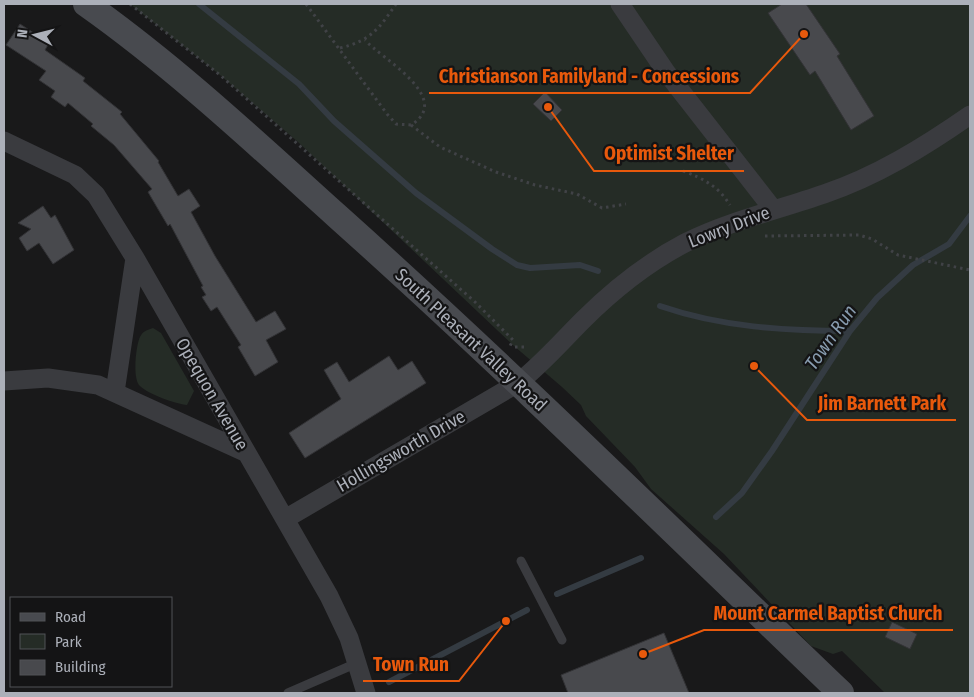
<svg xmlns="http://www.w3.org/2000/svg" width="974" height="697" viewBox="0 0 974 697" font-family="'Fira Sans Condensed',sans-serif">
  <style>
    .green { fill: #252c26 }
    .lines { fill: none; stroke-linecap: round; stroke-linejoin: round }
    .stream { stroke: #343b42; stroke-width: 6 }
    .building { fill: #48494d; stroke: #333336 }
    .path { stroke: #404246; stroke-width: 3; stroke-dasharray: 2.5 4; stroke-linecap: butt }
    .service { stroke: #3a3b3f; stroke-width: 9 }
    .minor { stroke: #3a3b3f; stroke-width: 19 }
    .secondary { stroke: #484a4f; stroke-width: 26 }
    .labels { text-anchor: middle; stroke-width: 4.5; stroke-linejoin: round; paint-order: stroke }
    .street-label { font-size: 18px; fill: #acb0b9; stroke: #141415 }
    .water-label { font-size: 19px; font-style: italic; fill: #889caf; stroke: #141415 }
    .leader { fill: none; stroke: #e8590c; stroke-width: 2 }
    .callout-dot { fill: #e8590c; stroke: #141415; stroke-width: 2 }
    .callout-label { font-size: 19px; text-anchor: middle; font-weight: bold; fill: #e8590c; stroke: #141415; stroke-width: 4.5; stroke-linejoin: round; paint-order: stroke }
  </style>
  <rect width="100%" height="100%" fill="#19191a"/>
  <!-- green -->
  <path class="green" d="M130 4H970V693H885L842 651 833 654 811 646 724 554 651 489 635 467 586 416 581 405 562 387 514 346 298 142 220 75Z
    M153 328 161 333 194 391 187 405C176 404 148 394 140 386 132 379 136 345 140 337 143 331 147 330 153 328Z"/>
  <g class="lines">
    <!-- stream -->
    <path class="stream" d="M199 4 299 84 334 121 416 193 492 249 517 265 530 268 580 265 598 271
      M660 306C721 327 785 331 850 331
      M716 517 742 493 772 451 850 331 877 298 913 265 949 244 970 216
      M557 594 641 558
      M389 682 527 610"/>
  </g>
  <!-- building -->
  <path class="building" d="M782 4H806L840 54 837 56 874 116 851 130 815 71 810 75 768 13Z
    M20 24 49 43 45 50 85 78 83 81 122 112 120 114 159 161 158 162 178 196 189 189 200 206 191 212 215 256 256 322 275 311 286 329 266 340 278 362 255 376 238 347 241 345 217 307 211 311 202 297 206 295 201 287 203 286 170 224 168 226 148 192 152 189 114 145 91 126 93 124 68 103 65 107 51 97 55 91 39 80 46 71 6 45Z
    M545 92 562 110 551 121 533 104Z
    M43 206 51 218 55 215 74 250 53 264 39 243 27 251 19 238 31 229 18 223Z
    M389 356 398 370 412 361 426 383 305 458 289 433 341 399 324 370 337 362 349 382Z
    M892 622 917 634 910 649 885 637Z
    M664 633 689 693H568L561 675Z"/>
  <g class="lines">
    <!-- path -->
    <path class="path" d="M130 4 220 75 475 302 513 340 510 346
      M306 4 387 114 396 124 411 125C455 98 379 57 365 40
      M340 48C370 41 379 29 396 4
      M411 125 440 147 496 172 535 185 577 194 602 208 626 204
      M683 171C704 179 718 186 730 205
      M765 236 859 235 872 239 898 255 970 270
      M515 347H528"/>
    <!-- service -->
    <path class="service" d="M521 561 562 640
      M288 693 357 663"/>
    <!-- minor -->
    <path class="minor" d="M620 4 666 72 773 209
      M4 141 75 175 96 195 135 258 329 596 349 638 366 693
      M4 381 48 378 98 385 245 452
      M115 392 135 258
      M285 519 518 383C542 364 561 342 583 320 613 290 647 263 685 243 729 221 778 210 824 194 877 176 924 147 970 115"/>
    <!-- secondary -->
    <path class="secondary" d="M86 4C175 67 256 143 337 216 509 370 674 533 841 693"/>
  </g>
  <g class="labels">
    <!-- street labels -->
    <g class="street-label">
      <text transform="translate(729 227) rotate(-21)" y="6">Lowry Drive</text>
      <text transform="translate(471 340) rotate(43)" y="6">South Pleasant Valley Road</text>
      <text transform="translate(212 394) rotate(60)" y="6">Opequon Avenue</text>
      <text transform="translate(401 451) rotate(-30)" y="6">Hollingsworth Drive</text>
    </g>
    <!-- water labels -->
    <g class="water-label">
      <text transform="translate(830 337) rotate(-55)" y="7">Town Run</text>
    </g>
  </g>
  <!-- callouts -->
  <path class="leader" d="M804 34L750 93H429M548 107L594 171H744M754 366L807 420H956M643 654L704 630H953M506 621L459 681H363"/>
  <g class="callout-dot">
    <circle cx="804" cy="34" r="5"/>
    <circle cx="548" cy="107" r="5"/>
    <circle cx="754" cy="366" r="5"/>
    <circle cx="643" cy="654" r="5"/>
    <circle cx="506" cy="621" r="5"/>
  </g>
  <g class="callout-label">
    <text x="589" y="83">Christianson Familyland - Concessions</text>
    <text x="669" y="160">Optimist Shelter</text>
    <text x="882" y="410">Jim Barnett Park</text>
    <text x="828" y="620">Mount Carmel Baptist Church</text>
    <text x="411" y="671">Town Run</text>
  </g>
  <!-- border -->
  <rect width="974" height="697" fill="none" stroke="#acb0b9" stroke-width="10"/>
  <!-- legend -->
  <rect x="10" y="597" width="162" height="90" fill="#141415" stroke="#515257"/>
  <rect x="20" y="613" width="25" height="8" fill="#484a4f" stroke="#515257"/>
  <text x="55" y="622" font-size="15" fill="#acb0b9">Road</text>
  <rect x="20" y="634" width="25" height="15" fill="#252c26" stroke="#515257"/>
  <text x="55" y="647" font-size="15" fill="#acb0b9">Park</text>
  <rect x="20" y="660" width="25" height="15" fill="#48494d" stroke="#515257"/>
  <text x="55" y="672" font-size="15" fill="#acb0b9">Building</text>
  <!-- north arrow -->
  <g transform="translate(35 35) rotate(277)" stroke="#141415" stroke-width="4" paint-order="stroke">
  <path d="M0-4L9 19L0 12L-9 19Z" fill="#acb0b9"/>
  <text y="-8" font-size="14" font-weight="bold" text-anchor="middle" fill="#acb0b9">N</text>
  </g>
</svg>
